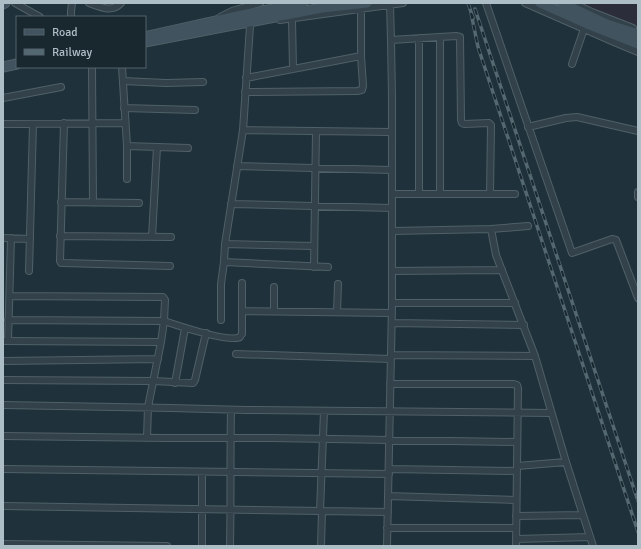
<svg xmlns="http://www.w3.org/2000/svg" width="641" height="549" viewBox="0 0 641 549" font-family="Signika,sans-serif">
  <style>
    .medical { fill: #2b2d3b }
    .lines { fill: none; stroke-linecap: round; stroke-linejoin: round }
    .street-casing { stroke: #506068; stroke-width: 8 }
    .secondary-casing { stroke: #506068; stroke-width: 11 }
    .street { stroke: #33424a; stroke-width: 6 }
    .secondary { stroke: #41535e; stroke-width: 9 }
    .rail-casing { stroke: #546872; stroke-width: 3.5 }
    .rail { stroke: #19272f; stroke-width: 2; stroke-dasharray: 6; stroke-linecap: butt }
  </style>
  <rect width="100%" height="100%" fill="#1f313a"/>
  <!-- medical -->
  <path class="medical" d="M573 3H638V29Z"/>
  <g class="lines">
    <!-- street casing -->
    <g class="street-casing">
      <path id="street" d="M15 3 40 17
        M89 3C100 7 112 13 121 3
        M486 3 572 253 612 239 616 240 638 298
        M525 3 614 42 638 52
        M573 3 592 12 633 28
        M71 17V11L72 3
        M220 17 232 11 260 3
        M292 19 293 69
        M280 20 403 3
        M440 37V194
        M391 40 456 36 460 37 461 120 462 123 464 124 489 123 491 125 490 194
        M572 64 584 29
        M92 67 93 203
        M122 67 127 146 188 148
        M246 78 361 56
        M123 81 166 83 203 82
        M245 92 357 91 362 90 363 86 361 56V9
        M3 98 61 87
        M124 108 195 110
        M64 123 60 261 61 263H63L170 266
        M3 124 125 123
        M528 127 566 118 577 117 638 131
        M243 130 392 132
        M127 146V179
        M237 166 392 170
        M638 192V197
        M392 194H515
        M419 194V38
        M61 202 139 203
        M231 204 392 208
        M491 229 496 255 535 356 566 462 593 546
        M392 231 491 229 528 226
        M60 236 171 237
        M152 237 157 147
        M3 238 30 239
        M225 244 314 246
        M224 262 328 267
        M314 267 316 131
        M29 271 33 124
        M392 271 502 270
        M10 296 163 297 165 300 164 321 161 342 148 407 147 438
        M392 303H515
        M242 311 392 313
        M274 311V287
        M337 312 338 284
        M8 320 164 321C176 325 230 343 240 337 240 336 241 335 242 334V283
        M221 320V284L224 262 225 244 243 130 250 26
        M392 323 524 325
        M3 341 161 342
        M8 341 11 238
        M236 354 391 359
        M391 355 535 356
        M3 361 158 359
        M3 380 153 381 193 383 195 380 206 333
        M175 383 185 328
        M390 384H513L517 385 518 388 516 546
        M3 405 171 408 246 410 551 413
        M3 436 166 438H272L517 442
        M517 466 566 462
        M3 469 389 474
        M389 469 517 471
        M202 472V546
        M388 496 516 500
        M3 506 388 512
        M320 511 324 411
        M516 516 582 515
        M387 528H516
        M516 539 590 537
        M3 544 167 546
        M230 546C231 501 230 455 231 410
        M321 546 322 511
        M387 546 392 305V98L391 40 390 5"/>
    </g>
    <!-- secondary casing -->
    <g class="secondary-casing">
      <path id="secondary" d="M540 3 587 24 638 44
        M562 3 607 24 638 34
        M3 4 5 3
        M148 36 242 15 303 3
        M145 42 322 8 367 3
        M3 67 17 64"/>
    </g>
    <!-- street -->
    <use href="#street" class="street"/>
    <!-- secondary -->
    <use href="#secondary" class="secondary"/>
    <!-- rail casing -->
    <g class="rail-casing">
      <path id="rail" d="M468 3 473 18
        M475 9 638 501
        M471 13 478 47 638 532"/>
    </g>
    <!-- rail -->
    <use href="#rail" class="rail"/>
  </g>
  <!-- border -->
  <rect width="641" height="549" fill="none" stroke="#adbec7" stroke-width="8"/>
  <!-- legend -->
  <rect x="16" y="16" width="130" height="52" fill="#19272f" stroke="#54636c"/>
  <rect x="24" y="29" width="20" height="6" fill="#41535e" stroke="#54636c"/>
  <text x="52" y="36" font-size="12" fill="#adbec7">Road</text>
  <rect x="24" y="49" width="20" height="6" fill="#546872" stroke="#54636c"/>
  <text x="52" y="56" font-size="12" fill="#adbec7">Railway</text>
</svg>
